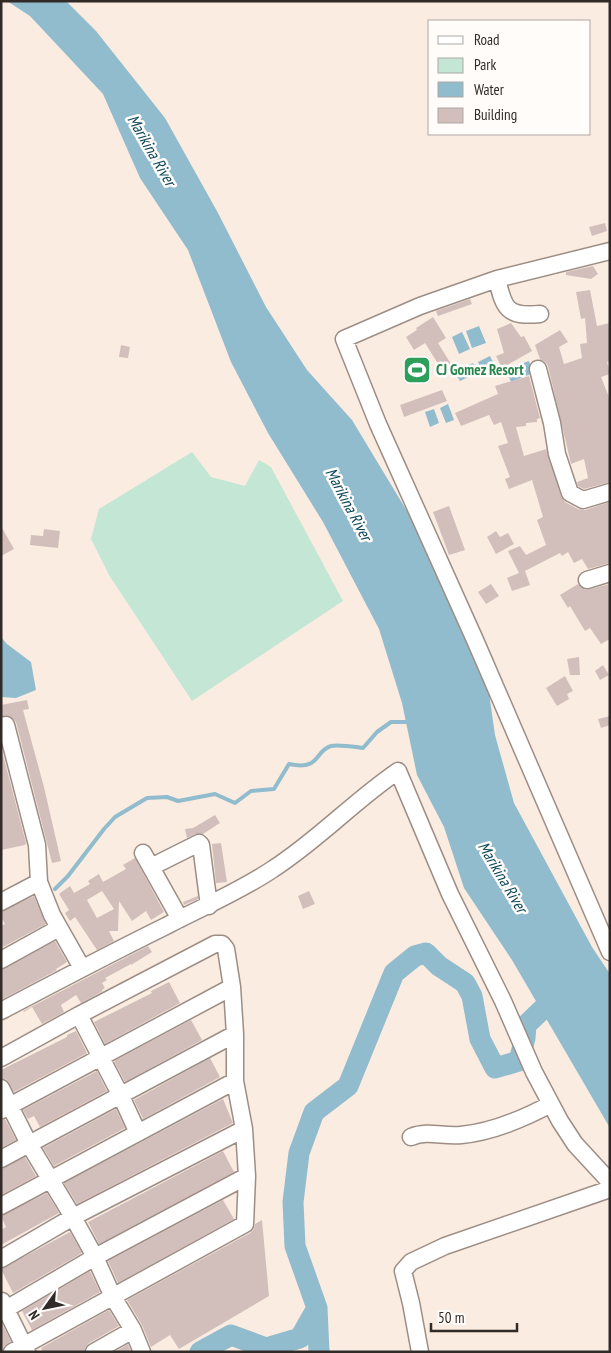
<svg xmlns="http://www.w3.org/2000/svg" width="611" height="1353" viewBox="0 0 611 1353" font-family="'PT Sans Narrow',sans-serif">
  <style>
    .green { fill: #c4e6d5 }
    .water { fill: #91bccd }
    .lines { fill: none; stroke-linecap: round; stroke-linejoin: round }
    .stream { stroke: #91bccd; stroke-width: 4 }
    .river { stroke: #91bccd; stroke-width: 21 }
    .building { fill: #d2bfbc; fill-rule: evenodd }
    .minor-casing { stroke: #9d8e85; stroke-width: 19 }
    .minor { stroke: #fff; stroke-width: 16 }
    .labels { text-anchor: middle; stroke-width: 5; stroke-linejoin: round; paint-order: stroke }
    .leisure-label { font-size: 15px; font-weight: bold; fill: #27864d; stroke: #fffcfa; text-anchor: start }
    .water-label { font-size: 16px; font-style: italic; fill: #0d495b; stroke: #fffcfa }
  </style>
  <rect width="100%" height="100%" fill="#fbece1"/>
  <!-- green -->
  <path class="green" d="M192 452 211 477 245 486 259 460 271 467 343 601 192 701 109 575 91 539 99 509Z"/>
  <!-- water -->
  <path class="water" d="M7 1H66L96 31 165 118 218 213 266 307 307 370 352 420 413 521 487 679 495 735 514 803 592 947 610 974V1128L512 960 464 888 444 827 417 775 402 703 379 629 323 522 268 433 231 362 188 250 140 178 103 94 30 16Z
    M479 326 486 343 472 348 466 331Z
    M462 332 470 349 459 354 452 337Z
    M490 356 495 366 482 372 478 362Z
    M529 361 533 373 511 382 506 369Z
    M473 363 478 373 460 381 454 371Z
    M448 404 454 420 446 423 440 408Z
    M434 409 439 423 430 427 425 412Z
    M1 637 7 644 31 662 36 690 16 698 1 697Z"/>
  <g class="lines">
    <!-- stream -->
    <path class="stream" d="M55 889 68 876 104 829 115 817 147 798 167 797 178 801 215 794 235 803 251 791 274 789 289 764C321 771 314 751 331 746 338 744 355 747 363 748L377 732 391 722H411"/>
    <!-- river -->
    <path class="river" d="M200 1352 231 1335 266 1348 300 1338 317 1308
      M319 1352 317 1308 295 1246 293 1202 299 1153 314 1112 348 1086 394 973 415 956 426 953 439 966 465 983 472 996 480 1039 495 1068 519 1061 525 1038 526 1025 552 1000 565 993"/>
  </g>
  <!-- building -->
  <path class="building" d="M605 223 607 231 592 236 589 227Z
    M593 266 598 274 591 279 566 275V272Z
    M590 290 597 326 610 323V361L607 362 610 374 601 377 610 400V482L584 489 578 486 577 482 588 478 584 459 571 464 548 366 545 362 540 359 535 345 560 330 568 342 559 347 564 364 582 358 580 344 587 343 585 318 581 319 576 292Z
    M470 299 472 304 438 316 436 311Z
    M433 317 446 338 438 343 451 364 442 370 425 343 414 350 406 337 417 330 416 328Z
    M511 323 521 337 524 336 532 351 502 368 496 356 504 353 497 329Z
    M121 345 130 347 128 358 119 357Z
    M529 376 540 418 537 419V422L526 423V426L516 427 524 456 546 449 561 496 565 502 578 509 585 510 610 502V563L588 569 582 559 574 563 568 552 562 556 560 553 523 572 525 571 530 585 512 591 507 578 519 573 508 551 520 546 526 555 546 545 537 520 543 517 532 480 509 489 505 479 510 477 498 446 508 443 501 422 494 425 489 415 461 426 455 413 498 394 495 386Z
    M442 390 447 401 404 417 400 405Z
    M449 506 465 550 449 555 433 512Z
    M1 526 14 549 1 556Z
    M44 529 60 531 58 548 30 545 31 535 43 536Z
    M496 531 500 537 508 533 514 544 496 554 487 537Z
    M491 584 499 596 486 604 478 592Z
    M578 584 585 590 610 584V639L601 644 590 628 585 631 570 606 568 608 560 595Z
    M579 657 580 675H570L567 659Z
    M603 665 609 675 600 680 595 671Z
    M565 676 573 691 567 694 569 699 557 706 546 688Z
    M27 700 29 709 23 710 44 787 61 861 52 863 16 722 9 716H1V705Z
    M610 716V725L601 728 598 719Z
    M1 747 26 843 25 845 1 850Z
    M215 815 220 823 203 834H195L187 838 185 829 193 828Z
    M221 843 227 882 216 883 212 844Z
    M135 858 164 912 151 920 146 911 132 921 119 901 118 931H109L114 941 97 950 75 917 70 921 65 913 69 910 59 894 70 886 74 893 90 884 88 881 99 874 103 882 126 869 123 865ZM102 891 114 909 97 918 87 900Z
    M309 891 315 904 303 909 298 896Z
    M34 896 46 924 1 948V926L5 924 1 917V912Z
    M198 896V899L184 905 183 902Z
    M55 941 67 962 56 969 57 970 1 1000V970Z
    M148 946 152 952 131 965V964L105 978 107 980 102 983 105 988 102 990 103 991 81 1003 76 995 61 1005 64 1012 42 1024 32 1007 24 1012 23 1011Z
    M169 982 180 1003 105 1044 94 1022 152 993 151 991Z
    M191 1020 202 1040 125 1082 114 1061Z
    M76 1031 87 1053 14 1092 7 1080 1 1078V1070L67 1037V1035Z
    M210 1058 220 1077 143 1119 134 1100Z
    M97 1071 107 1091 40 1127 34 1116 28 1119 23 1110Z
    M223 1099 233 1123 77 1204 64 1183Z
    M116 1109 125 1128 54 1166 43 1148Z
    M5 1119 16 1140 1 1148V1120Z
    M223 1151 234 1172 99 1244 88 1222Z
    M25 1157 36 1176 1 1195V1169Z
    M47 1193 59 1213 1 1245V1230L6 1227 1 1216Z
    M223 1200 234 1219 118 1283 108 1261Z
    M262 1220 269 1296 179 1349 170 1335 151 1347 142 1325 127 1300 250 1233 254 1229 255 1224Z
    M70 1232 82 1253 13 1293 1 1269Z
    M90 1271 100 1292 32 1330 22 1311Z
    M109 1310 119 1326 89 1343 86 1347 84 1352H43L41 1348Z
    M1 1322 11 1341 4 1346 2 1352Z
    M128 1344 131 1352H115Z"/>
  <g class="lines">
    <!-- minor casing -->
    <g class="minor-casing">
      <path id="minor" d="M610 251 497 279 420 306 344 339 378 424 475 640 610 952
        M497 279C504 309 507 317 540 314
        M538 369 552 423 557 454 570 493 583 500 610 492
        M587 580 610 573
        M1 726 6 725 37 845 39 882 52 915 82 968
        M143 853 180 919
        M151 867 199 843 201 845 209 906
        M1 902 39 882
        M1 960 59 928
        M1 1011C56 982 111 953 166 926 202 907 239 892 273 869 318 840 354 801 398 771L450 894 503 1001 534 1072 560 1121 575 1144 610 1182
        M79 1015 121 1096 138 1133
        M1 1058 79 1015 215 944H222L226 949 232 987 235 1034V1081L244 1129 247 1176 245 1224 12 1352
        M1 1088 29 1144 73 1217 95 1257 113 1297 133 1330 142 1352
        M2 1110 232 987
        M411 1137C428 1130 443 1137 461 1135 493 1132 523 1119 551 1104
        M1 1159 235 1034
        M1 1206 235 1081
        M1 1259 73 1217 244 1129
        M2 1301 27 1352
        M1 1312 95 1257 247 1176
        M94 1352 133 1330
        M420 1352 411 1303 403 1271 411 1262 445 1246 610 1189"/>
    </g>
    <!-- minor -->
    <use href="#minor" class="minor"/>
  </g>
  <!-- icons -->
  <defs>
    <g id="stadium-square" transform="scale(1.4375)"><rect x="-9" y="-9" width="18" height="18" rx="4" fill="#2e9e5b" stroke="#fffcfa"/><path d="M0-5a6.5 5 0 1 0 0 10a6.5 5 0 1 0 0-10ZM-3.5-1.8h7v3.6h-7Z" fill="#fff"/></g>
  </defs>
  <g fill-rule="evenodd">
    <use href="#stadium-square" x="417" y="370"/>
  </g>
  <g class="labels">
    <!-- leisure labels -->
    <g class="leisure-label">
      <text x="436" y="375">CJ Gomez Resort</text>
    </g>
    <!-- water labels -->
    <g class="water-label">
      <text transform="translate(152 150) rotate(60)" y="6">Marikina River</text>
      <text transform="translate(349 504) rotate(62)" y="6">Marikina River</text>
      <text transform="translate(503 877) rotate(59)" y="6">Marikina River</text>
    </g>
  </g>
  <!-- border -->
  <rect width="611" height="1353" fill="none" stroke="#312b28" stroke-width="5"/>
  <!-- legend -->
  <rect x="428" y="20" width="162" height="115" fill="#fffcfa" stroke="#ada8a6"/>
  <rect x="438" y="36" width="25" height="8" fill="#ffffff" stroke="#ada8a6"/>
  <text x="474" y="45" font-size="15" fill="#312b28">Road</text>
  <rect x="438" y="58" width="25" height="15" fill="#c4e6d5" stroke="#ada8a6"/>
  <text x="474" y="70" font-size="15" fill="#312b28">Park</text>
  <rect x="438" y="82" width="25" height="15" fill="#91bccd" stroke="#ada8a6"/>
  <text x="474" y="95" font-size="15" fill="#312b28">Water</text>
  <rect x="438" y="108" width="25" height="15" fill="#d2bfbc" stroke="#ada8a6"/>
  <text x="474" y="120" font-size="15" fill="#312b28">Building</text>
  <!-- north arrow -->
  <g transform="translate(45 1308) rotate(237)" stroke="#fffcfa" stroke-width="4" paint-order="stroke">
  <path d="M0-4L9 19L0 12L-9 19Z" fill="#312b28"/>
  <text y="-8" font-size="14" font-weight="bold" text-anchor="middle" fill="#312b28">N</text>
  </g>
  <!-- scale -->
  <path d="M431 1323v8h86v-8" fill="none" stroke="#312b28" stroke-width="2.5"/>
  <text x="438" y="1323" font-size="15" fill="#312b28" stroke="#fffcfa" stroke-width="4" paint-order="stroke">50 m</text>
</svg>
